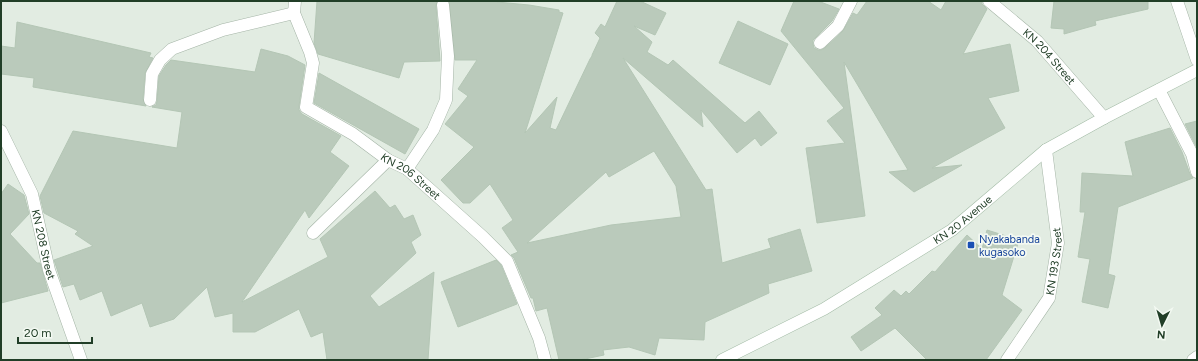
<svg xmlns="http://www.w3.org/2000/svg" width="1198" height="361" viewBox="0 0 1198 361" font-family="Figtree,sans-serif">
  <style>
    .building { fill: #bacabb; stroke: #b4c6b5; fill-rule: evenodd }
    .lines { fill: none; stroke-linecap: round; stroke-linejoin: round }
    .minor-casing { stroke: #a4b4a6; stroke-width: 13 }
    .tertiary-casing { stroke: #a4b4a6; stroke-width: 13 }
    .secondary-casing { stroke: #a3bba6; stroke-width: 13 }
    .minor { stroke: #fff; stroke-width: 12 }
    .tertiary { stroke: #fff; stroke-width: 12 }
    .secondary { stroke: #fff; stroke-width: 12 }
    .transit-dot { fill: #1a4fb4; stroke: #f3f9f2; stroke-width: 1.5 }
    .labels { text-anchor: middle; stroke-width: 3.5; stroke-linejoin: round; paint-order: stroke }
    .street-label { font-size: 11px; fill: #213e27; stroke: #f3f9f2 }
    .transit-label { font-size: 11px; fill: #164399; stroke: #f3f9f2; text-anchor: start }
  </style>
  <rect width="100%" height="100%" fill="#e2ece2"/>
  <!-- building -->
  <path class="building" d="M317 1H437L436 6 440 61 404 62 399 78 318 54 314 43Z
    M449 1H498L497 2 529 5 559 10V12L563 13 525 133 557 97 550 128 556 130 590 59 592 56V55L600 38 595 33 601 24 605 27 617 1H640L666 13 655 35 634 26 652 42 647 52 668 65 673 60 745 123 759 111 777 133 761 146 755 138 737 153 701 110 703 127 623 58 706 190 712 189 722 263 771 248 768 239 800 229 812 271 768 284 769 293 705 322 704 340 659 338 655 355 629 347 603 350 604 355 580 360H559L547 308 536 311 533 298H531L514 258 511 255 518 252 502 228 513 220 490 184 470 203H463L441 180 474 147 445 124 468 96 458 89 477 60H455ZM654 151 676 186 681 217 611 225 527 243 606 172 609 177Z
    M794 1H818L839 9 832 21 813 40V44L814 48 818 50H821L825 48 843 31 853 13 857 15 867 1H928L941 10 946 1H982V4L987 9 963 54 1010 44 1019 91 988 98 1005 128 932 168 962 165 914 192 889 172 908 170 844 62 865 216 817 223 806 148 845 143 827 121 844 108 781 31Z
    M1054 1H1148V9L1095 21 1096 25 1064 34V29L1051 28Z
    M738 21 788 44 770 85 719 63Z
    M17 22 151 53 149 57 153 58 145 73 143 99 146 106 33 87 34 78 1 74V46L15 48Z
    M261 49 288 56 305 65 299 106V110L302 114 341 136 330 152 349 166 309 218 305 210 242 302 328 257 320 239 375 191 390 208 395 205 404 219 413 215 421 235 411 242 416 253 370 296 379 307 434 272 428 360H327L323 332 311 337 299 309 255 332H233V313L215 317 207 287 174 319 150 327 142 303 111 316 102 291 80 300 74 284 63 287 54 260 93 246 75 234 78 231 44 213 40 196 73 131 177 148 182 112 152 107 156 105 157 101 159 76 166 65 171 60 255 72Z
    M319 73 419 129 405 154 314 103Z
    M1197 121V146H1196L1185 124Z
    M1170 128 1182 152 1190 174 1193 178 1118 207 1108 274 1115 276 1108 308 1082 302 1090 259 1078 257 1085 212H1080L1082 173 1133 176 1125 142Z
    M8 184 24 195 29 214 10 234 37 263H40L48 291 1 303V194Z
    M987 230 1019 240 1002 295 1022 310 986 360H927L895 328 861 351 851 337 882 315 875 308 894 290 901 296 906 291 909 294 932 271 935 272 967 235 982 249Z
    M496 260 501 265 517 304 458 327 441 282Z"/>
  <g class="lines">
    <!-- minor casing -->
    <g class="minor-casing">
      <g id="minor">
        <path id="s1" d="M295 1 294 13 310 52 313 63 306 107 353 134 388 160 407 169 483 237 507 261 539 338 545 360"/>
        <path id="s2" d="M989 1 1037 41 1104 118"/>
        <path d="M1177 1 1197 60"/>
        <path d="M820 43 838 26 851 1"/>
        <path d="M1159 90 1192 154 1197 172"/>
        <path d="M150 100 152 74 160 60 172 49 223 30 294 13"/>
        <path id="s3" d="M1 131 32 194 49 270 81 360"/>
        <path d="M407 169 433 130 446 100 448 56 443 5"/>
        <path d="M313 233 388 160"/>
        <path d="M1193 360 1197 357"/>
      </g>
    </g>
    <!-- tertiary casing -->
    <g class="tertiary-casing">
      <g id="tertiary">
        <path id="s4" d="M1007 360 1049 298 1058 243 1046 150"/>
      </g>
    </g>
    <!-- secondary casing -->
    <g class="secondary-casing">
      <g id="secondary">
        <path id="s5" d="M722 360 824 309 952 230 1046 150 1104 118 1197 70"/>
      </g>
    </g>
    <!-- minor -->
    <use href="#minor" class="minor"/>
    <!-- tertiary -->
    <use href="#tertiary" class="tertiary"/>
    <!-- secondary -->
    <use href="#secondary" class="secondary"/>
  </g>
  <!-- markers -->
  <rect class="transit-dot" x="967" y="241" width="8" height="8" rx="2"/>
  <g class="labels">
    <!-- street labels -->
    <g class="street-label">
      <text dy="4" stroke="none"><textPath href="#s2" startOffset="82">KN 204 Street</textPath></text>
      <text dy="4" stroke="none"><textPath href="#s1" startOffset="236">KN 206 Street</textPath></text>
      <text dy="4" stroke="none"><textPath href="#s5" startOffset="279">KN 20 Avenue</textPath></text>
      <text dy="4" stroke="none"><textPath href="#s3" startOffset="122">KN 208 Street</textPath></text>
      <text dy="4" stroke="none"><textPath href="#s4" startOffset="112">KN 193 Street</textPath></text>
    </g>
    <!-- transit labels -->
    <g class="transit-label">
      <text x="979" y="243">Nyakabanda<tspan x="979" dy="13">kugasoko</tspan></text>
    </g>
  </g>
  <!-- border -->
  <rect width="1198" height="361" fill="none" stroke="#213e27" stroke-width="4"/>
  <!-- north arrow -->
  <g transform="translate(1162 325) rotate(185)" stroke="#f3f9f2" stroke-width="3" paint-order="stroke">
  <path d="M0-3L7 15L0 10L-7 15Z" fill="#213e27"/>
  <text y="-6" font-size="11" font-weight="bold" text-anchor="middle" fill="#213e27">N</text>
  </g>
  <!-- scale -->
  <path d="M18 337v6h74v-6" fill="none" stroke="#213e27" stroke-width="2"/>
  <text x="24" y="337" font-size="12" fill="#213e27" stroke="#f3f9f2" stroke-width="3" paint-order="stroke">20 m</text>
</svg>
